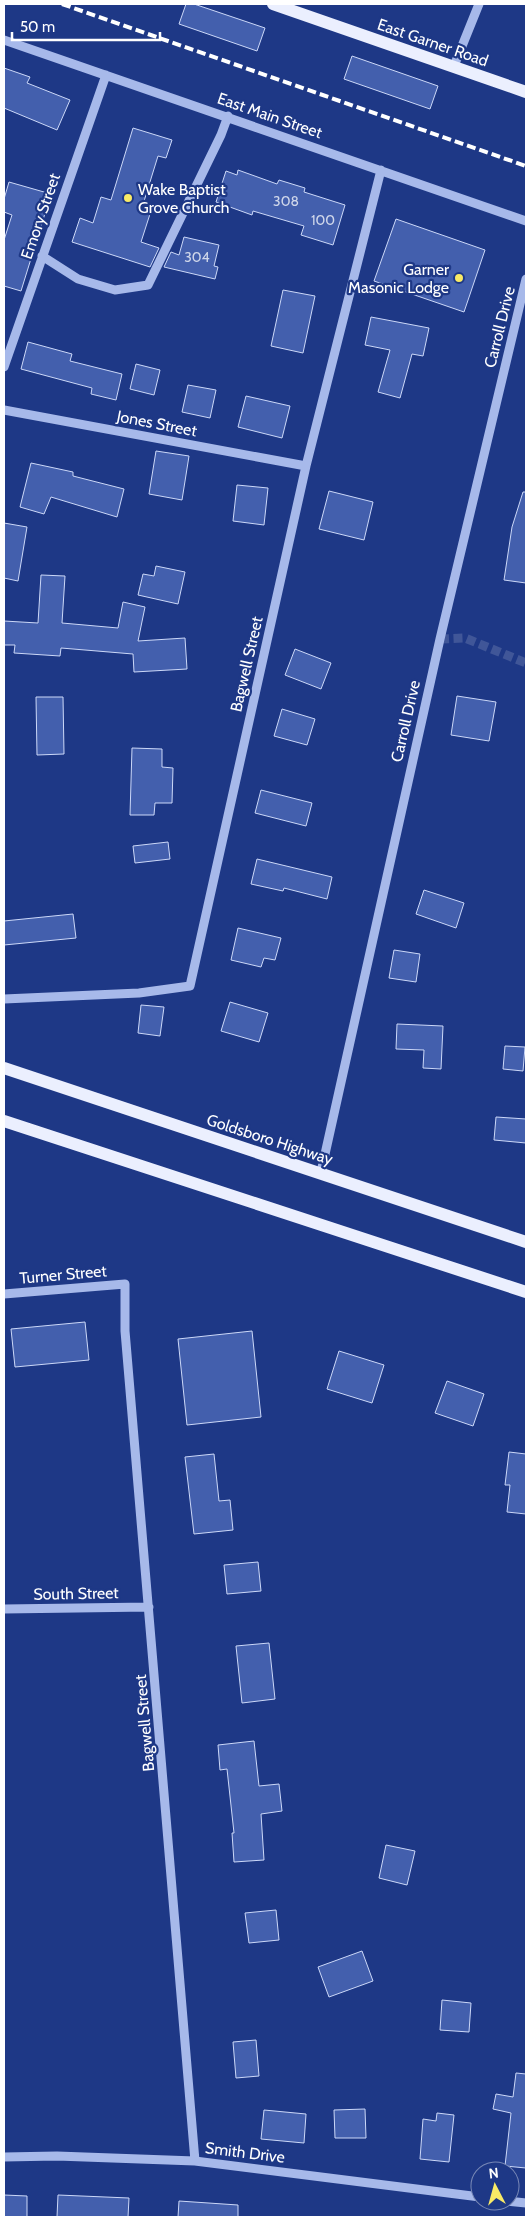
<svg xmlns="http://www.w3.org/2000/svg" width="530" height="2221" viewBox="0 0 530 2221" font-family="Cabin,sans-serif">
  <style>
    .building { fill: #435fad; stroke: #ccd8f8 }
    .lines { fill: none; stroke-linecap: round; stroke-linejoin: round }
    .minor-tunnel { stroke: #405698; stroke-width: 9; stroke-dasharray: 9 4.5; stroke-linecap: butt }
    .minor { stroke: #a7b9ea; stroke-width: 9 }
    .major { stroke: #ebeffe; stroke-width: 12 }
    .rail { stroke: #fff; stroke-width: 4; stroke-dasharray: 9 4; stroke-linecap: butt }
    .poi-dot { fill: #f9ea66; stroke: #1e3886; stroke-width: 2 }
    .labels { text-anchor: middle; stroke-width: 4.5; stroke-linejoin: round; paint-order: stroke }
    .number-label { font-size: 14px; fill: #d0d7ea }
    .street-label { font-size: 16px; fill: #fff; stroke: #1e3886 }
    .poi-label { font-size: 16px; fill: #fff; stroke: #1e3886; text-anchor: start }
  </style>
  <rect width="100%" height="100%" fill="#1e3886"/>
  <!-- building -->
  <path class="building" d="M186 4H194L265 28 257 51 179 24Z
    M352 56 438 86 430 109 344 79Z
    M4 68 30 77 27 83 70 100 57 130 4 108Z
    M133 128 172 140 166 158 158 156 141 211 150 214 141 242 159 248 150 267 72 242 80 218 93 223 101 197 111 200Z
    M238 170 277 184 279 180 305 188 304 192 345 205 333 245 301 235 304 226 253 211 252 215 216 202 226 171 237 175Z
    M9 182 51 194 21 291 4 286V240L12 215 4 212V199Z
    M396 219 485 250 464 312 374 281Z
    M184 237 219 245 214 266 218 267 215 279 164 267 171 252 179 255Z
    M283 290 315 296 303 353 271 346Z
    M371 317 429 328 423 356 412 354 400 398 378 392 390 350 365 345Z
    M28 342 72 354 70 361 122 374 116 400 91 394 92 388 21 369Z
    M136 364 160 370 154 395 130 389Z
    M188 385 216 390 210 418 182 412Z
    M246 396 290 406 282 438 238 427Z
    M156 451 189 456 182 500 149 494Z
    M31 463 73 472V476L124 489 117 517 51 497 44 514 20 507Z
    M237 485 268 488 264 525 233 521Z
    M329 491 373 502 364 540 319 529Z
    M523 492H526V583L504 580 512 527Z
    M4 523 27 527 18 581 4 578Z
    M156 566 185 572 178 604 138 595 143 574 154 576Z
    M41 575 65 576 62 623 118 628 123 602 145 607 138 641 185 638 187 669 134 672 133 654 61 648 60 656 14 653 15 645H4V621L38 623Z
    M295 649 331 663 321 689 285 675Z
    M457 696 496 702 489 741 451 735Z
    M36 697H63L64 754 37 755Z
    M282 709 315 719 307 745 274 736Z
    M132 748 162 749V767L173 768 172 803H155L154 815H130Z
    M261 790 312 803 306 826 255 813Z
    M168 842 170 859 135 863 133 846Z
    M257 859 332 877 327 899 284 888 283 891 251 884Z
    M424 890 464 903 456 928 416 914Z
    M73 914 76 938 4 945V921Z
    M238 928 281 938 275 960 264 958 261 967 231 960Z
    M394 950 420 954 416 982 389 978Z
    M230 1002 268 1013 259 1042 221 1031Z
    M141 1005 164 1007 160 1036 138 1033Z
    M397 1024 443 1026 441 1069 423 1068 424 1050 396 1049Z
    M505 1046 525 1047 523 1071 503 1069Z
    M496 1117 526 1119V1143L494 1140Z
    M85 1322 89 1360 15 1367 11 1329Z
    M252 1331 261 1417 187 1425 178 1339Z
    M339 1351 384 1365 372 1403 327 1389Z
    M447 1381 484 1394 473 1426 435 1413Z
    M509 1452 526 1454V1514L507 1512 510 1485H505Z
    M214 1454 219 1501 230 1500 233 1530 194 1534 185 1457Z
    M258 1562 261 1591 227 1594 224 1565Z
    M269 1643 275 1699 242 1703 236 1646Z
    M254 1741 259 1786 279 1784 282 1811 261 1814 264 1860 234 1862 232 1833H234L227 1769 220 1770 218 1745Z
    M386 1845 415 1851 407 1885 379 1878Z
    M276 1910 279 1940 249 1943 245 1913Z
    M362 1951 373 1981 329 1997 318 1967Z
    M442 2000 471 2003 469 2032 440 2030Z
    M256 2040 259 2076 236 2078 233 2042Z
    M516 2073 526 2074V2168L505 2166 511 2113 493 2109 496 2094 513 2097Z
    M365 2109 366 2138H335L334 2110Z
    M264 2110 306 2114 304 2143 261 2139Z
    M437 2113 454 2115 449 2162 420 2159 423 2119 436 2121Z
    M4 2195 27 2196V2217H4Z
    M58 2195 129 2198 128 2217H57Z
    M179 2201 238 2205V2217H178Z"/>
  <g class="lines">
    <!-- minor-tunnel -->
    <path class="minor-tunnel" d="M440 639 465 638 526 663"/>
    <!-- minor -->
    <path class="minor" d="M4 40 526 221
      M454 66 479 4
      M42 256 78 279 115 290 148 285 221 135 228 116
      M4 367 106 75
      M4 410 306 466
      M4 999 139 993 190 986 306 466 381 170
      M321 1172 440 639 526 279
      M4 1294 125 1284V1331L195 2161
      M4 1609 149 1607
      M4 2157 57 2156 195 2161 480 2197
      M507 2201 526 2203"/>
    <!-- major -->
    <path class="major" d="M273 4 526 92
      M4 1068 526 1242
      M4 1121 526 1292"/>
    <!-- rail -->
    <path class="rail" d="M62 4 526 166"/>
  </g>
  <!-- markers -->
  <g class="poi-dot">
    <circle cx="128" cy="198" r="5"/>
    <circle cx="459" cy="278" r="5"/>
  </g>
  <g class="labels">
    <!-- number labels -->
    <g class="number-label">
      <text x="286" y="206">308</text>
      <text x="323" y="225">100</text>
      <text x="197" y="262">304</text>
    </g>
    <!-- street labels -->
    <g class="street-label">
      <text transform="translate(433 42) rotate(19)" y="6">East Garner Road</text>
      <text transform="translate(270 115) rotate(19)" y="6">East Main Street</text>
      <text transform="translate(40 216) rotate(-71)" y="6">Emory Street</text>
      <text transform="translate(499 327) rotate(-76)" y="6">Carroll Drive</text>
      <text transform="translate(157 423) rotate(11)" y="6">Jones Street</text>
      <text transform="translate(246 664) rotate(-77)" y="6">Bagwell Street</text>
      <text transform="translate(405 721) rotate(-77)" y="6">Carroll Drive</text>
      <text transform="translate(270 1139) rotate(18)" y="6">Goldsboro Highway</text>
      <text transform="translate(63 1274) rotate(-5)" y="6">Turner Street</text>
      <text transform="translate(76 1593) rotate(-1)" y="6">South Street</text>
      <text transform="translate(144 1723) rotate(-95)" y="6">Bagwell Street</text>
      <text transform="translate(245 2152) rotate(7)" y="6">Smith Drive</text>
    </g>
    <!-- poi labels -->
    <g class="poi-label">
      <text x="138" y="195">Wake Baptist<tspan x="138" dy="18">Grove Church</tspan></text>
      <text x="449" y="275" text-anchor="end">Garner<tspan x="449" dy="18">Masonic Lodge</tspan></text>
    </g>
  </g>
  <!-- border -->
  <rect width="530" height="2221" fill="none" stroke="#ffffff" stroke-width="10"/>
  <!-- north arrow -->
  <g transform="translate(495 2186) rotate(354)"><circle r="24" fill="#1e3886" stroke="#7888b6"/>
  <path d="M0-4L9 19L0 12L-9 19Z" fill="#f9ea66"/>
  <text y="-8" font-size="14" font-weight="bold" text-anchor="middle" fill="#ffffff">N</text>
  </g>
  <!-- scale -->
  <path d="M12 32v8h148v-8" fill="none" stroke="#ffffff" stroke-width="2.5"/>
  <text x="20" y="32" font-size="15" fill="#ffffff" stroke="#1e3886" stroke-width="4" paint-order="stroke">50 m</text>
</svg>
